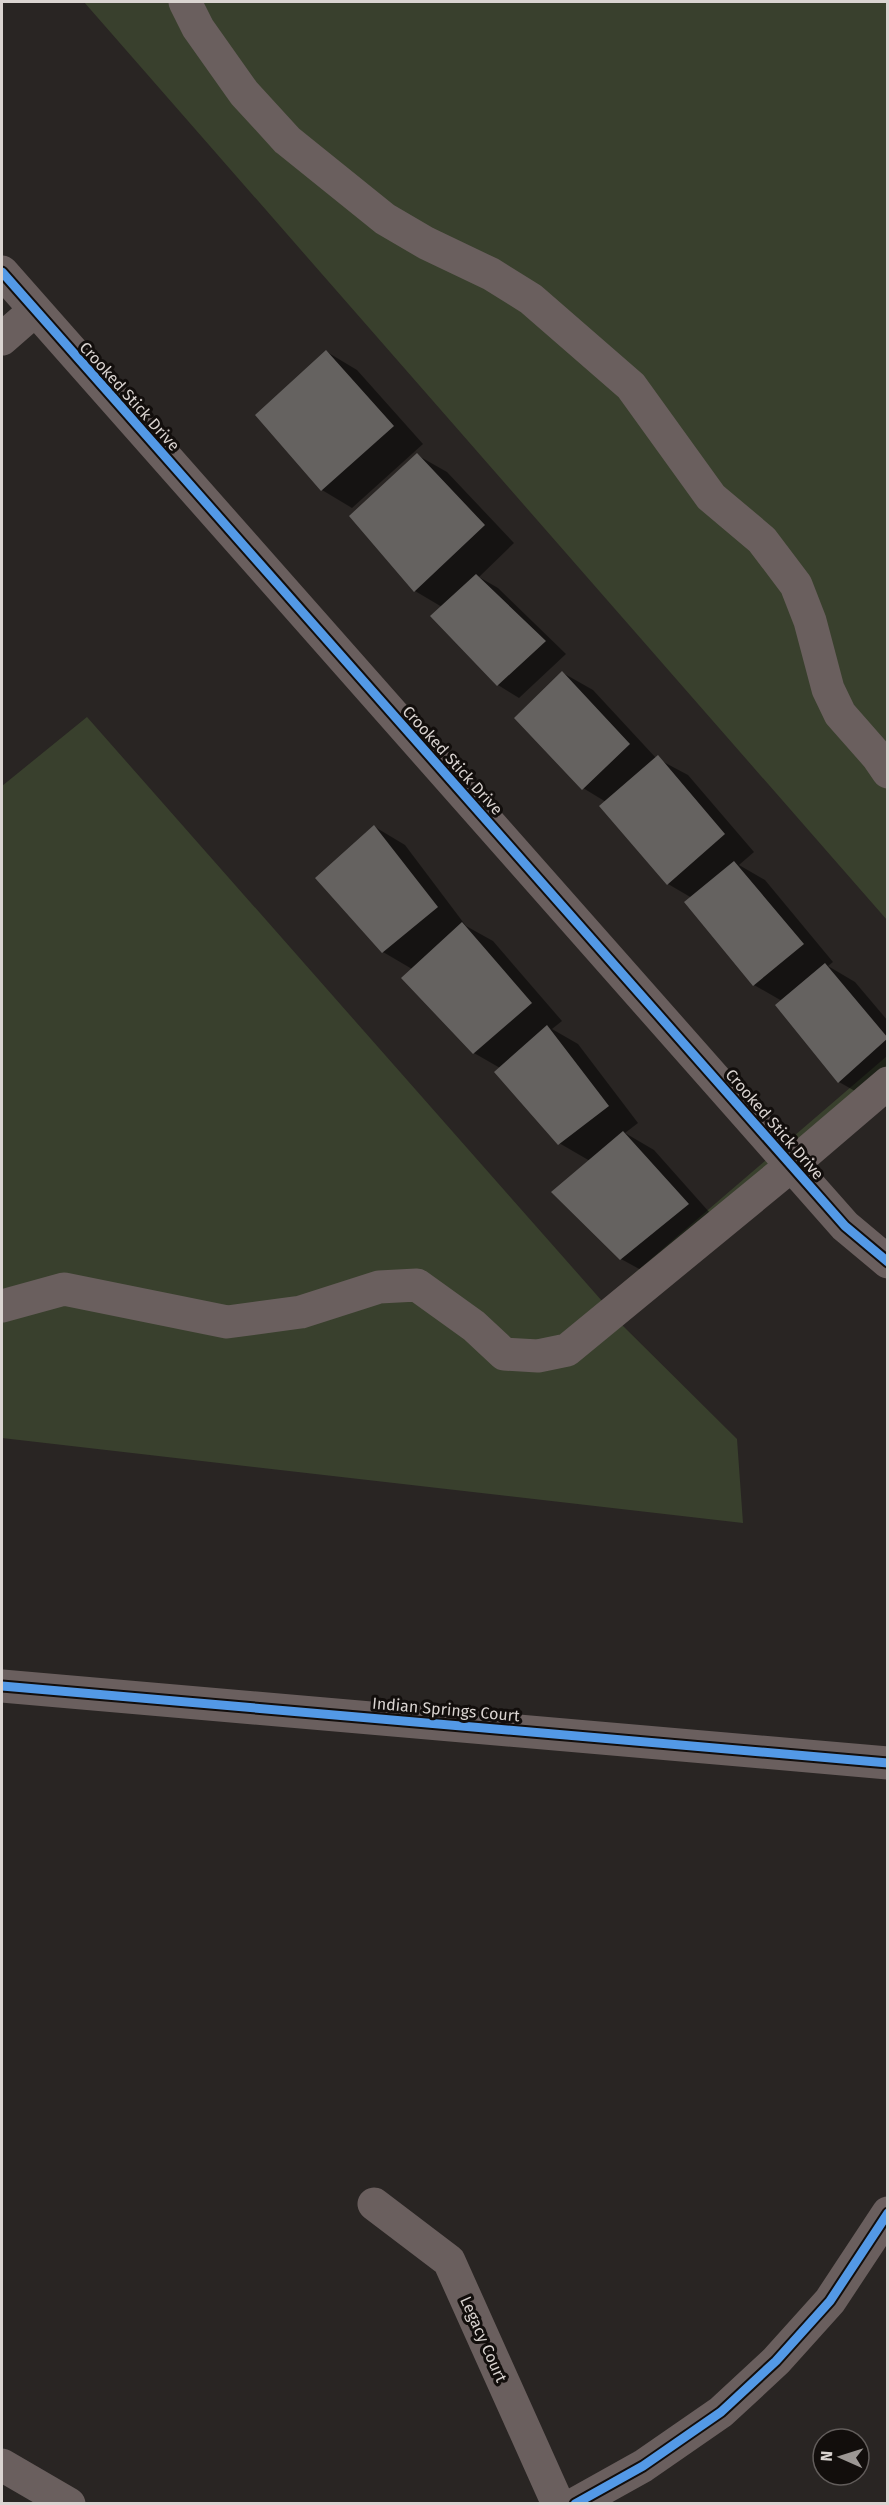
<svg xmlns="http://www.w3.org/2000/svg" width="889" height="2505" viewBox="0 0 889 2505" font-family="'Fira Sans',sans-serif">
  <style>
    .green { fill: #39402d }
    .shadow { fill: #0007 }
    .building { fill: #656260 }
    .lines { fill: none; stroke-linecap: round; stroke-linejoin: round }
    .minor { stroke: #6a5f5e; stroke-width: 33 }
    .cycleway-casing { stroke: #120e0c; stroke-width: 13 }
    .cycleway { stroke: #5399e6; stroke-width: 9 }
    .labels { text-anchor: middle; stroke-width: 6; stroke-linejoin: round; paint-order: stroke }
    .street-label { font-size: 16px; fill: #dad4d1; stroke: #120e0c }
  </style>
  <rect width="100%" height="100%" fill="#292523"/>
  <!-- green -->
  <path class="green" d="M84 2H887V920Z
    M87 717 602 1301 887 1056V1091L620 1323 737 1439 743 1523 2 1438V786Z"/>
  <!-- shadow -->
  <path class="shadow" d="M327 352 357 370 423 444 352 508 322 490Z
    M417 455 447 472 514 543 479 577 498 588 566 654 519 698 498 685 432 617 442 607 415 591Z
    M563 673 593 690 656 758 688 775 754 852 739 865 765 880 833 962 828 966 855 982 888 1021V1083L869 1099 839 1082 782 1001 754 985 692 898 668 884 606 802 583 788Z
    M375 827 405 845 466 926 493 941 562 1021 552 1029 578 1044 638 1123 625 1133 654 1150 718 1222 652 1276 621 1259 590 1161 559 1143 500 1068 474 1053 412 969 383 952 317 878Z"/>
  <!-- building -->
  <path class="building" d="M326 350 394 426 321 491 255 415Z
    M417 453 485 525 414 592 349 516Z
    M476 574 546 641 497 686 430 616Z
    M562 671 630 744 582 790 514 718Z
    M658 755 725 834 667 885 599 806Z
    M374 825 438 907 382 953 315 878Z
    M734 861 804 944 753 986 684 902Z
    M462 922 532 1003 473 1054 401 978Z
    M825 963 888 1038 838 1083 775 1005Z
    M547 1025 609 1106 558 1145 494 1072Z
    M623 1131 689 1204 620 1260 551 1192Z"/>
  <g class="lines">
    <!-- minor -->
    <path class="minor" d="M185 2 198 28 244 93 287 140 385 219 426 243 491 274 531 299 631 386 711 497 762 540 796 585 810 621 828 689 840 714 877 756 888 772
      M2 272 845 1226 888 1262
      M2 339 34 311
      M2 1306 64 1289 227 1322 301 1312 379 1287 417 1285 474 1326 504 1354 538 1356 567 1350 792 1165 888 1083
      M2 1686 888 1763
      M374 2204 449 2261 558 2504
      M2 2465 69 2504
      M575 2504 643 2466 721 2412 776 2361 830 2301 888 2213"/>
    <!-- cycleway casing -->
    <g class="cycleway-casing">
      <path id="cycleway" d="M2 272 845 1226 888 1262
        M2 1686 888 1763
        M575 2504 643 2466 721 2412 776 2361 830 2301 888 2213"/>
    </g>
    <!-- cycleway -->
    <use href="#cycleway" class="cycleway"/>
  </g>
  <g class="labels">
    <!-- street labels -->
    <g class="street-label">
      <text transform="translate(130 396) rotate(48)" y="6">Crooked Stick Drive</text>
      <text transform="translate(453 760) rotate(48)" y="6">Crooked Stick Drive</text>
      <text transform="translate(775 1124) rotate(49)" y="6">Crooked Stick Drive</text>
      <text transform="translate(446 1709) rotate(5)" y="6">Indian Springs Court</text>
      <text transform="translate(484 2339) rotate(66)" y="6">Legacy Court</text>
    </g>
  </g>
  <!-- border -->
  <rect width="889" height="2505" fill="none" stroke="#dad4d1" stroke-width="6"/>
  <!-- north arrow -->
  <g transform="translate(841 2457) rotate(273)"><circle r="28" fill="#120e0c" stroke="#625d5b" stroke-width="1.5"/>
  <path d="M0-4.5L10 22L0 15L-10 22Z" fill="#9c9794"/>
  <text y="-9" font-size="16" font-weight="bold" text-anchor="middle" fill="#dad4d1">N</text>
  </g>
</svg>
